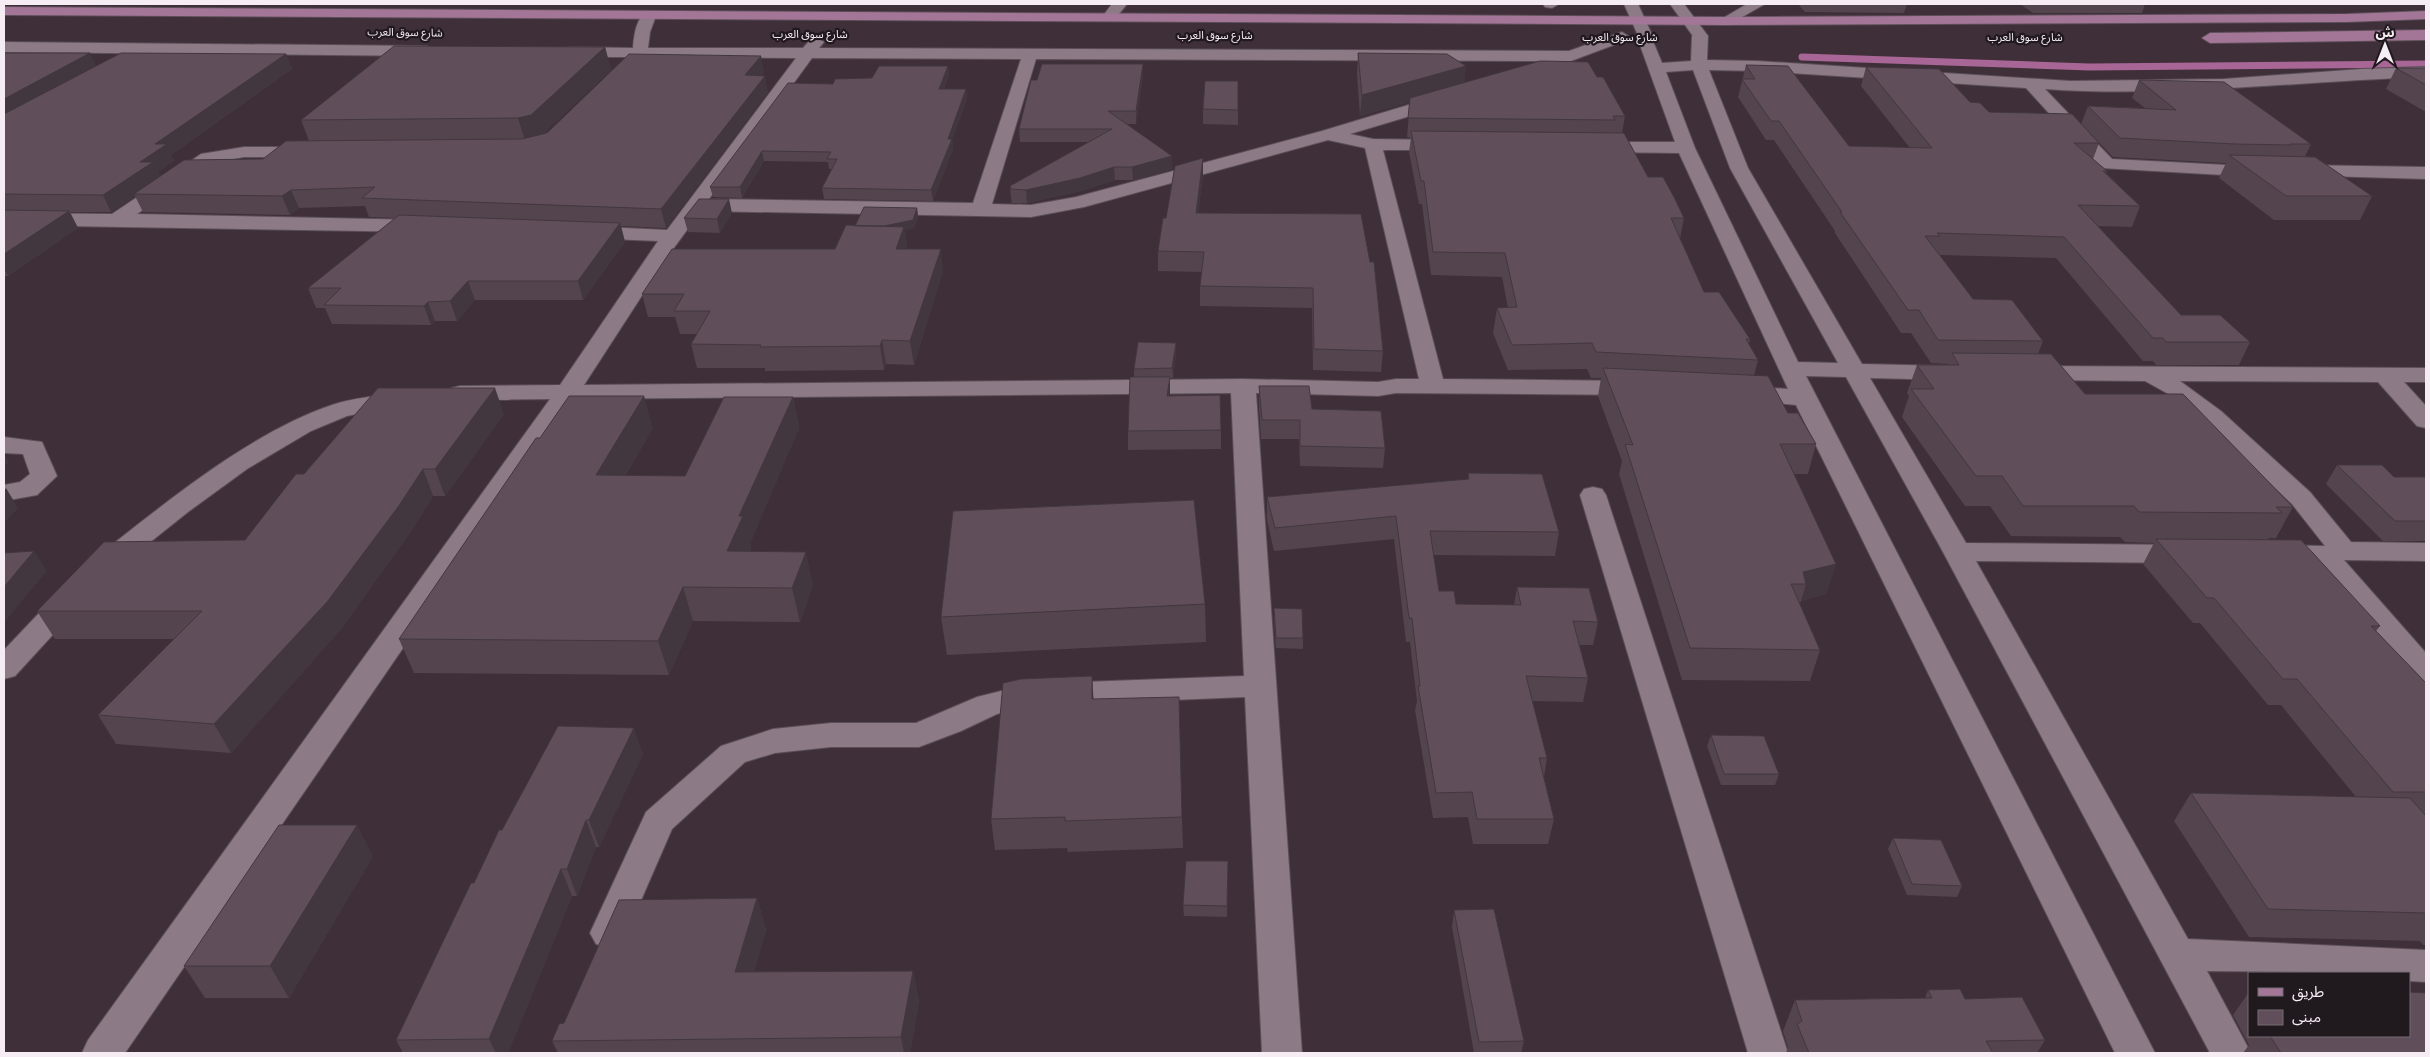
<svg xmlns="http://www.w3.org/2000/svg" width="2430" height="1057" viewBox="0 0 2430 1057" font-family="'IBM Plex Sans','Noto Sans Arabic',sans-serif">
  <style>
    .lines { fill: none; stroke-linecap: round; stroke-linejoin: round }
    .stream { stroke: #a76695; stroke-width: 7 }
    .minor-casing { stroke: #5b4e57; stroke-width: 2 }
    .tertiary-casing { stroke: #5b4e57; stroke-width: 2 }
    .secondary-casing { stroke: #5b4e57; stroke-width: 2 }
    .minor { fill: #8c7a86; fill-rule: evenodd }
    .tertiary { fill: #8c7a86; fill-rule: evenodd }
    .secondary { fill: #a37596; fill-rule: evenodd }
    .wall { fill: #53444d }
    .shaded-wall { fill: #43373f }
    .building { fill: #604f5a; stroke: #43373f }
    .labels { text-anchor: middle; stroke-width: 4.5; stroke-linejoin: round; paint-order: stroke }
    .far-street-label { font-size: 11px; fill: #f6ecf3; stroke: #20191e }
  </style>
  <rect width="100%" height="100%" fill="#3e2f39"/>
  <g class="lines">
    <!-- stream -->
    <path class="stream" d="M1802 57 2089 67 2426 64"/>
    <!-- minor casing -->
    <g class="minor-casing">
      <path id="minor" d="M1112 4H1127L1114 20H1104L1102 17Z
        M1543 4H1559L1552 8 1545 7Z
        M1747 4H1765L1730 24H1720L1718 21Z
        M649 12 656 16 650 32 648 48H803L811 39 816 37 824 42 819 48 1569 51 1622 32 1630 37 1627 40 1555 67 1549 65 1548 61 1036 59 992 204 1031 205 1076 197 1322 131 1438 96H1450L1452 100 1450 104 1350 134 1373 139 1448 140 1454 141 1457 145 1454 149 1448 150H1383L1443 379 1636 381 1644 383 1648 388 1644 393 1636 395 1396 393 1378 396 1256 393 1302 1053H1262L1245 697 1029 706 997 714 961 731 919 747H831L775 753 745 762 672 829 622 944 609 948 596 944 590 933 646 812 721 746 773 729 831 723H916L977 697 1029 684 1244 676 1231 393 574 399 125 1053H82L88 1040 550 399 460 400 451 398 448 393 451 388 460 386 560 385 658 241 585 238 578 236 575 232 578 228 585 226 667 230 796 58 644 57 634 68 628 70 620 65 627 57H568L560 52 568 47 633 48C634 36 636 15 649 12ZM812 58 1021 59 973 203 709 199ZM1328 140 1365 148 1419 379H1396L1378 382 1243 379 584 385 665 260 701 211 1031 217 1084 207Z
        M1700 31 1708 36 1707 60 1757 61 2070 81 2224 79 2362 69 2426 67V77C2299 81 2172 98 2045 89L2112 159 2266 167 2268 171 2266 175 2259 177 2101 168 2096 165 2026 88 1757 71 1709 70 1748 168 1862 364 1951 366 1959 368 1963 373 1959 378 1951 380 1870 378 1966 543 2186 545 2196 548 2200 554 2196 560 2186 563 1976 561 2188 939 2426 950V982L2409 981V973L2207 971 2251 1053H2210L1943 552 1846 377 1806 376 2155 1053H2115L1796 405 1742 400 1733 398 1730 393 1733 388 1742 386 1788 389 1679 153 1594 152 1588 151 1585 147 1588 143 1594 142H1675L1637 37 1640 34H1650L1662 63 1691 61 1692 36ZM1693 70 1730 168 1838 363 1798 362 1695 148 1666 72Z
        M4 42 427 46 435 51 427 56 4 52Z
        M244 147H310L316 148 319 152 316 156 310 157H244L212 163 137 214 424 220 431 222 434 226 431 230 424 232 4 225V213L112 214 201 154Z
        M2299 165 2426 167V179L2292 175 2290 171 2292 167Z
        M2031 366 2426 368V382H2404L2426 406V428L2417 426 2378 382 2180 381 2221 411 2310 492 2351 542 2426 543V561L2344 560 2426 653V684L2415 680 2317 564 2276 563 2266 560 2262 554 2266 548 2276 545 2325 546 2292 504 2203 421 2172 396 2145 381 2031 380 2023 378 2019 373 2023 368Z
        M399 392 408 394 411 399 408 404 347 416 311 431 247 469 188 512 114 571 104 574 94 571 90 565 94 559C163 505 249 433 332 405 353 398 377 396 399 392Z
        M4 437 42 442 57 476 37 495 4 501V485L20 482 30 474 23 454 4 453Z
        M1593 487 1602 489 1606 495 1788 1053H1748L1580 495 1584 489Z
        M71 588 81 590 86 597 81 604 15 676 4 679V650L61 590Z"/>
    </g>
    <!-- tertiary casing -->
    <g class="tertiary-casing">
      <path id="tertiary" d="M1624 4H1638L1653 37 1650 40H1640Z
        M1670 4H1684L1708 36 1705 39H1695Z"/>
    </g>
    <!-- secondary casing -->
    <g class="secondary-casing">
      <path id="secondary" d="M4 7 1725 17 2347 14 2426 11V19L2347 22 1725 25 4 15Z
        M2426 30V40L2210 43 2202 38 2210 33Z"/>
    </g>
    <!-- minor -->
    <use href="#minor" class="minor"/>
    <!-- tertiary -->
    <use href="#tertiary" class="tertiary"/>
    <!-- secondary -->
    <use href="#secondary" class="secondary"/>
  </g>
  <!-- wall -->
  <path class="wall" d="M1798 4H1907L1904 13 1805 12Z
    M2020 4H2145L2142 13H2033Z
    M605 47 611 70 544 133 764 72 761 76 768 92 666 228 621 226 625 242 583 300H475L457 321H435L431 325 332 324 325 308H316L308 288 396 218 369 217 365 206 299 208 290 215 143 212 135 196 111 212H70L78 228 8 276H4V53L96 66 286 54 292 69 171 155 174 161 158 172 160 177 263 159 309 141 301 120Z
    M1358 53 1466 66 1464 83 1597 77 1625 116 1622 133 1648 177 1684 218 1680 239 1704 292 1750 339 1749 344 1758 360 1754 376 1816 444 1808 474H1793L1836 564 1826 594 1801 601 1800 604 1820 650 1810 681 1682 680 1619 474 1622 461 1598 396 1601 378H1591L1587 369 1508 370 1493 333 1497 308H1508L1502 277 1431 275 1422 204H1419L1409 152 1411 138 1407 137 1410 102 1360 116 1357 74Z
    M1143 64V76L1136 124H1125L1172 169 1133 180H1115L1081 191 1027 203H1012L1011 199 1010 186 1089 142H1020L1019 129 1037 80Z
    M1746 65 1849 146 1910 148 1861 86 1866 67 1970 102 1989 112 2099 143 2093 159 2107 171 2106 173 2140 206 2132 227 2098 226 2181 315 2250 342 2239 365H2156L2153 361H2143L2056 258 1940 255 1973 299 2043 341 2038 354 2085 394 2293 507 2276 538H2269L2268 540 2380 626 2376 631 2426 683V945H2423L2420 941 2249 937 2174 821 2191 793 2356 797 2281 705H2268L2200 623H2193L2143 564 2154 543 2125 542 2120 537 2011 536 1990 506H1965L1902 417 1909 396 1907 393 1917 365H1947L1948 364 1931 363 1911 333H1901L1835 233V231L1774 140H1766L1738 97Z
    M948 66 949 75 944 89H966L967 99 952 140 953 149 933 201 824 199 822 188 832 169H829L828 162 764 161 742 198 713 197 710 187 833 84Z
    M2396 68H2426V112L2386 89Z
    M2139 80 2311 144 2305 157 2372 196 2360 220H2274L2219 178 2226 163 2113 157 2081 124 2088 106 2145 108 2132 98Z
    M1238 81V125L1203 124V109Z
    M1203 158V176L1198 213 1361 214 1383 351 1381 372 1313 370 1312 308 1200 306V286L1202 272 1158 271V251L1166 218Z
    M917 208 918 217 914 228 905 230 907 249 943 271 914 365 886 364 884 370 765 371V368H697L691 344 697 334H680L675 317H648L642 294 835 249 855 226Z
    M732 213 720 233 688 232 684 218Z
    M1176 343V352L1173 378H1170V396L1221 430V449L1128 450V431L1134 377V369Z
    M1259 386 1312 409 1385 448 1383 468 1300 466 1299 439H1261L1259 405Z
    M793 397 799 428 750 543 751 549 750 552 813 585 800 622 693 621 669 675 414 673 399 639 653 428 625 476H685Z
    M504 414 445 496H433L409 534 340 630 231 753 116 744 98 715 174 639H55L37 611 245 540Z
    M2337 465 2394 477H2426V542V541H2383L2326 484Z
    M1468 473 1559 532 1555 556 1433 555 1439 591 1456 604 1514 605 1517 587 1598 622 1593 645H1579L1588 678 1583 702 1532 701 1547 758 1544 777 1554 819 1548 844H1473L1468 817 1433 818 1415 710 1417 701 1410 642H1406L1394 539 1274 551 1267 520V497L1468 479Z
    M1205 604 1206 642 947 655 941 617Z
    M1274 608 1303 638V649L1276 648 1274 619Z
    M1094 699 1182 817 1183 848 1068 852 1067 848 995 850 991 819Z
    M1711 735 1779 774 1775 785H1721L1707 746Z
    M643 754 599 847H596L577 896H572L508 1053H403L396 1040 474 883 502 830Z
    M1893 838 1962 886 1957 897 1907 895 1888 849Z
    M373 856 289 998H205L184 966Z
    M1228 861 1227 917 1184 916 1183 905Z
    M757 898 766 930 754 972 913 971 919 1002 910 1053H558L552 1041 564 1023Z
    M1454 910 1524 1041 1521 1053H1474L1452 927Z
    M1928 990 1965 999 2045 1040 2037 1053H1786L1788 1047 1783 1031 1795 1000 1925 998Z
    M2249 992V1036H2409L2426 1053H2243L2249 1045 2233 1015Z"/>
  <!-- shaded-wall -->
  <path class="shaded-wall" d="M605 47 611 70 538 139 526 143 518 118Z
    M90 53 97 68 4 119V99Z
    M286 54 292 69 171 155 174 161 158 172 161 179 134 194 135 196 111 212 103 195 140 162 155 144Z
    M761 56 764 72 748 92 745 75Z
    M1143 64V76L1136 124V111Z
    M948 66 949 75 940 99 939 89Z
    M1466 66 1464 87 1360 116 1362 95Z
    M765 76 768 92 666 228 661 209Z
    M966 89 967 99 952 140 953 149 933 201 931 190 948 139Z
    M762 151 764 161 742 198 740 187Z
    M1172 156V169L1133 180 1132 167Z
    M1203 158V176L1196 232V213Z
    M1114 167 1115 180 1081 191 1027 203 1026 190Z
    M291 190 299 208 290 215 282 196Z
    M729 199 732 213 720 233 717 219Z
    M917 208 918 217 914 228 905 230 907 248 899 271 852 242Z
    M69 211 78 228 8 276 4 268V254Z
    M620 223 625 242 583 300 578 281Z
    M941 249 943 271 914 365 910 341Z
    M468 281 475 300 457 321 450 301Z
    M428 302 435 321 431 325 424 306Z
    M882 340 886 364 884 370 880 346Z
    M1176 343V352L1173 378 1172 368Z
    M1170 377V395L1167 396Z
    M495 388 504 414 445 496 435 469Z
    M644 396 653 428 606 508 596 475Z
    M793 397 799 428 750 543 751 549 736 585 727 551 739 516Z
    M4 454 9 462 4 467Z
    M423 469 433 496 409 534 340 630 231 753 214 724Z
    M6 488 18 508 4 523V491Z
    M34 551 47 571 4 623V587Z
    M806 552 813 585 800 622 792 588Z
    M1836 564 1826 594 1801 601 1806 584 1803 572Z
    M683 587 693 621 669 675 658 641Z
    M1092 676 1094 707 1092 699Z
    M634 728 643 754 599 847 589 820Z
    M586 820 596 847 577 896 567 869Z
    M357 825 373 856 289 998 270 966Z
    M561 869 572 896 508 1053H496L489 1039Z
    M757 898 766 930 745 1003 735 972Z
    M913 971 919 1002 910 1053H904L901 1037Z"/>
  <!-- building -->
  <path class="building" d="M394 46 605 47 531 115 518 118 301 120Z
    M4 53H90L4 99Z
    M121 53 286 54 155 144H167L140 162H153L103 195 4 194V114Z
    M1358 53 1447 54 1466 66 1362 95Z
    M629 54 761 56 745 75 765 76 661 209 362 198 375 187 291 190 282 196 134 194 184 160 263 159 286 141 522 139 547 133Z
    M1540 61 1588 62 1597 77H1603L1625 116H1613L1615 120 1408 118 1410 98Z
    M1042 64H1143L1136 111H1108L1172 156 1132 167H1114L1080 178 1026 190 1011 189 1010 186 1112 129H1019L1031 80H1037Z
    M1746 65 1788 66 1849 146 1932 148 1866 67 1939 69 1970 102 1980 103 1989 112 2072 114 2099 143H2074L2107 171H2103L2140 206 2078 205 2181 315H2220L2250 342H2166L2163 338H2153L2064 237 1937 233 1940 236H1925L1973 299 2012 300 2043 341 1938 340 1919 310H1908L1840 212H1842L1779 121H1771L1742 79H1755Z
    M879 66H948L939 89H966L948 139H952L931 190 822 188 837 159H827L831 152 762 151 740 187H710L788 83 833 84 835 79 872 78Z
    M2396 68H2426V85Z
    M2139 80 2224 82 2311 144H2290L2291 145 2235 144 2120 138 2088 106 2176 110Z
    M1205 81H1238V110L1203 109Z
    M1411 131 1624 133 1648 177H1663L1674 197 1684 218H1671L1704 292H1719L1750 339H1746L1758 360 1596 352 1592 343 1512 345 1497 308 1517 307 1505 253 1433 252 1424 181H1421Z
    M2229 155 2315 157 2372 196H2286Z
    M1203 158 1196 213 1361 214 1370 262H1374L1383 351 1314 349 1313 288 1200 286 1204 252 1158 251 1163 218H1166L1175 166Z
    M699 199H729L717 219 684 218Z
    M864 207 917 208 913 220 884 226H855Z
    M4 210 69 211 4 254Z
    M399 215 620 223 578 281H468L450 301 428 302 424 306 324 305 341 288H308Z
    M846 225 904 227 896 249H941L910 341 882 340 880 346 760 347 761 345 691 344 710 311H674L684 294H642L672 249H835Z
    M1138 342 1176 343 1172 368 1134 369Z
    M1952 353 2051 354 2085 394H2183L2293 507H2276L2282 513 2139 512 2134 506H2023L2002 476H1976L1911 389H1934L1917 365H1959Z
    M1603 368 1768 376 1788 413H1798L1816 444H1780L1836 564 1803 572 1806 584H1791L1820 650 1690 648 1625 444 1633 445Z
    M1130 377H1170L1167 396 1220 395 1221 430 1128 431Z
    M1259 386H1309L1312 409 1381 411 1385 448 1300 446V420H1262Z
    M378 388H495L435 469H423L398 507 327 602 214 724 98 715 202 611H37L104 542 245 540 296 474H304Z
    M569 396H644L596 475 685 476 724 397H793L739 516H743L727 551 806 552 792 588 683 587 658 641 399 639 536 438H540Z
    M2337 465H2382L2394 477H2426V521H2395Z
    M1468 473 1542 474 1559 532 1430 531 1439 591H1454L1456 604 1521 605 1517 587 1589 588 1598 622 1573 621 1588 678 1526 676 1547 758H1539L1554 819H1477L1472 792 1436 793 1418 686H1420L1412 618H1409L1396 516 1275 528 1267 497 1469 479Z
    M1194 500 1205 604 941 617 953 511Z
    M2156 539 2301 540 2380 626H2371L2426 683V792H2393L2297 679H2283L2214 598H2207Z
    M34 551 4 587V553Z
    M1274 608 1302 609 1303 638H1276Z
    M1092 676V699L1179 697 1182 817 1065 821V817L991 819 1003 683 1021 679Z
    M558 726 634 728 589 820H586L567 869H561L489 1039 396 1040 471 883H474L499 830H502Z
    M1711 735 1764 736 1779 774H1724Z
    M2191 793 2410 798 2426 816V913L2268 909Z
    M279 825H357L270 966H184Z
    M1893 838 1941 840 1962 886 1912 884Z
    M1186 861H1228L1227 906 1183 905Z
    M757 898 735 972 913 971 901 1037 552 1041 559 1024 564 1023 619 900Z
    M1494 909 1524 1041 1479 1042 1454 910Z
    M1960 989 1965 999 2022 997 2045 1040 1986 1041 1993 1053H1809L1797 1024 1802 1021 1795 1000 1932 998 1928 990Z
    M2409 992 2426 993V1053H2281L2270 1036H2409Z"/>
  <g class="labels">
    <!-- far-street labels -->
    <g class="far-street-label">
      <text transform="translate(405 32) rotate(1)" y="4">شارع سوق العرب</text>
      <text x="810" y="38">شارع سوق العرب</text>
      <text x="1215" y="39">شارع سوق العرب</text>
      <text x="1620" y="41">شارع سوق العرب</text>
      <text x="2025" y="41">شارع سوق العرب</text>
    </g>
  </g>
  <!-- border -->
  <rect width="2430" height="1057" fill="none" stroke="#f6ecf3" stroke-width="10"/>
  <!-- legend -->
  <rect x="2248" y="972" width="162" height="65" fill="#20191e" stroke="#766d73"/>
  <rect x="2258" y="988" width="25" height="8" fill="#a37596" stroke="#766d73"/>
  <text x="2292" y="997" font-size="15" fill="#f6ecf3">طريق</text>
  <rect x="2258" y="1010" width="25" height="15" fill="#604f5a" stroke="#766d73"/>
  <text x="2292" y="1022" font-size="15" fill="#f6ecf3">مبنى</text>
  <!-- north arrow -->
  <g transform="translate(2385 45)" stroke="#20191e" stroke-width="4" paint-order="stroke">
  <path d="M0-4L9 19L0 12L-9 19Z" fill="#f6ecf3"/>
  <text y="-8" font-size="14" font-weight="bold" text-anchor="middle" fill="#f6ecf3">ش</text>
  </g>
</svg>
